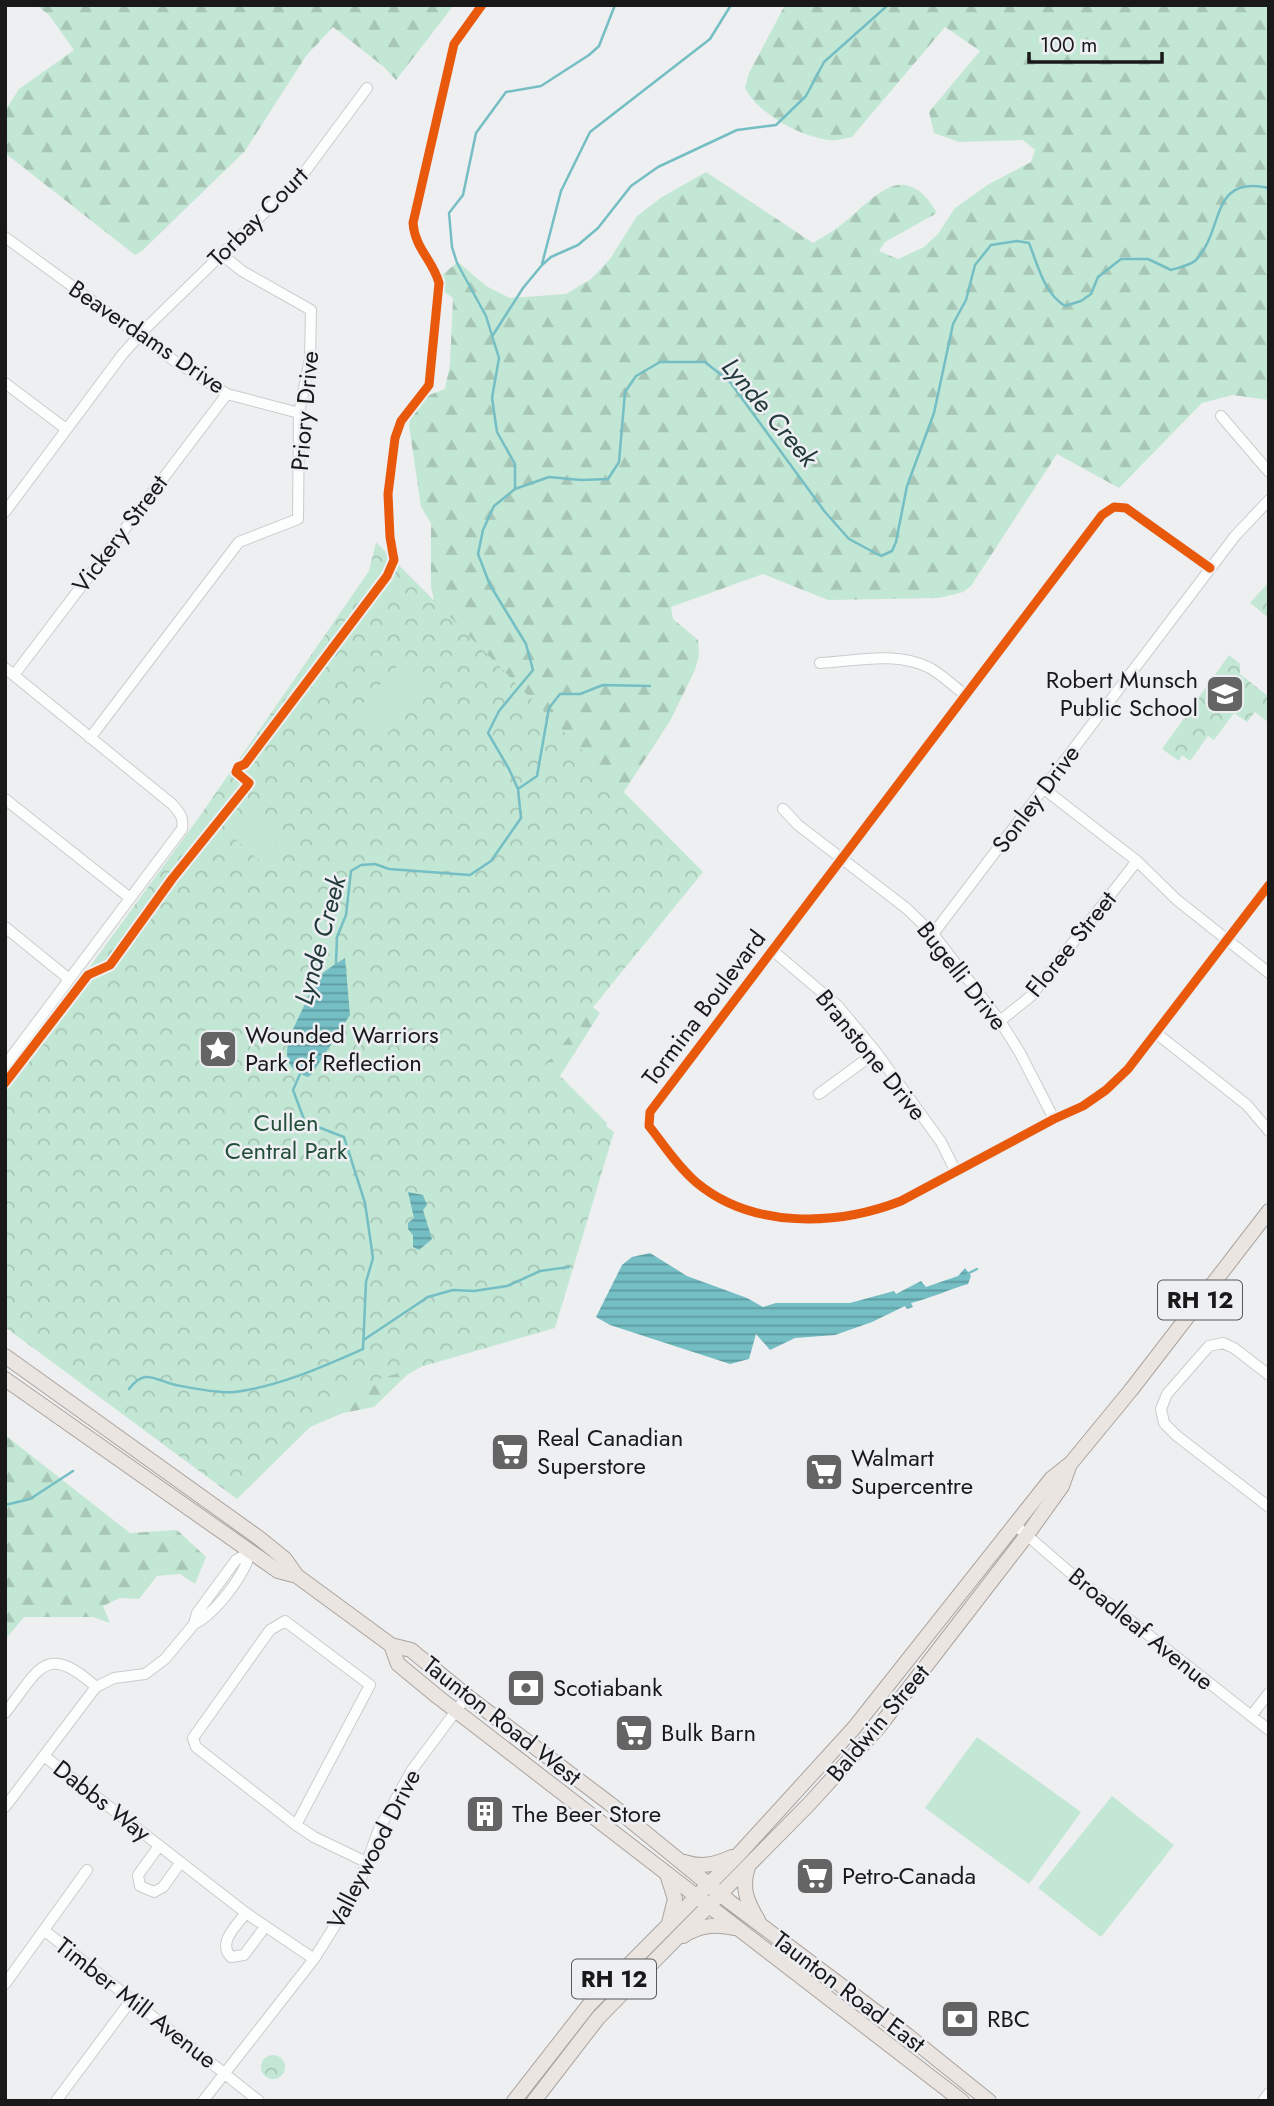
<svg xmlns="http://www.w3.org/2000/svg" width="1274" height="2106" viewBox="0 0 1274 2106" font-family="Jost,sans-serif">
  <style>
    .forest { fill: url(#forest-firs) }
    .park { fill: url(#park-crowns) }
    .pitch { fill: #c3e7d5 }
    .water { fill: url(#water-rules) }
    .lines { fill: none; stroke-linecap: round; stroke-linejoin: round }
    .stream { stroke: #74bec4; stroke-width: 2.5 }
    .minor-casing { stroke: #cacbcd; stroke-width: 12 }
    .major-casing { stroke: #aba39d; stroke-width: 16 }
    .minor { stroke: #fcfdfd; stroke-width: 10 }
    .major { stroke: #ebe5e2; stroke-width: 14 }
    .cycleway-casing { stroke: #edeff2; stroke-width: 13 }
    .cycleway { stroke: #e8590c; stroke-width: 9 }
    .labels { text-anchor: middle; stroke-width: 5; stroke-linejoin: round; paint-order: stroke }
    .shield { fill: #edeff2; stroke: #59595b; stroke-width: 2 }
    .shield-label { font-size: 23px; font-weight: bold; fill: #19191a }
    .street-label { font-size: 24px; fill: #19191a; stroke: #edeff2 }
    .poi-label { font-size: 24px; fill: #19191a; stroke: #edeff2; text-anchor: start }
    .park-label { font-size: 24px; fill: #234e39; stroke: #edeff2 }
    .water-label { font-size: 26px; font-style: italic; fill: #233b3d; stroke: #edeff2 }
  </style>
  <defs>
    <pattern id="forest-firs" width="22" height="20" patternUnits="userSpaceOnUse" patternTransform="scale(1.75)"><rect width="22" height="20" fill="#c3e7d5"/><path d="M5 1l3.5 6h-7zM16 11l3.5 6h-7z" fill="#a7c6b6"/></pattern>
    <pattern id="park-crowns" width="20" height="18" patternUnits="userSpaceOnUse" patternTransform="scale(1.75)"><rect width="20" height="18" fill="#c3e7d5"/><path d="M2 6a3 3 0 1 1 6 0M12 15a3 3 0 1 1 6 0" fill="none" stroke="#a7c6b6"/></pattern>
    <pattern id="water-rules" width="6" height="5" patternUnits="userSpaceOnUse" patternTransform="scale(1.75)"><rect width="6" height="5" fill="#74bec4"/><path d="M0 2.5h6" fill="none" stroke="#5e9a9e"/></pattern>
  </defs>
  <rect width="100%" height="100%" fill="#eeeff1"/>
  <!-- forest -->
  <path class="forest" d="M36 5H454L396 80 384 67 333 27 306 56 245 151 143 250 135 255 5 153V111L19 89 74 50 49 15Z
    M785 5H1269V400L1233 395 1202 403 1119 488 1057 454 971 586 963 592 939 598 828 600 763 574 671 607 673 619 698 640 699 655 695 670 670 721 614 807 495 925 600 1013 560 1076 607 1123 598 1176 498 1325 408 1374 374 1407 343 1413 275 1442 437 613 431 587V523L421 507 409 425 414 401 445 389 450 364 453 298 440 289 443 274 458 262 486 286 510 298 566 294 591 279 610 259 637 216 662 197 706 172 813 243C822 237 832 232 841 225 856 214 884 181 905 185 921 188 929 200 937 213L885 242 879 251 898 259 924 247 938 234 955 208 989 184 1031 162 1035 150 1023 140 959 142 934 133 929 112 980 51 945 27 852 137C845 138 837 141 830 140 801 137 758 114 745 88L749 73Z
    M5 1435 130 1533 177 1530 206 1557 195 1584 180 1574 157 1576 139 1599 120 1598 103 1606 110 1623 93 1617H24L5 1640Z"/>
  <!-- park -->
  <path class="park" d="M376 542 703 872 537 1076 614 1132 555 1328 351 1387 237 1499 5 1327V1083L202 813 369 571Z
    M1269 582V618L1250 603Z
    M1229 655 1240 664V674L1269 697V723L1255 712 1247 722 1234 713 1214 740 1208 736 1190 761 1182 755 1179 761 1162 749Z
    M261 2067a12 12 0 1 1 24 0a12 12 0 1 1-24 0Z"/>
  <!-- pitch -->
  <path class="pitch" d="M404 659 432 685 381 741 353 714Z
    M251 818 279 842 261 862 234 838Z
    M977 1737 1081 1812 1029 1884 925 1808Z
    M1112 1796 1174 1845 1101 1937 1038 1888Z"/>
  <!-- water -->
  <path class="water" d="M345 958 350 1015 312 1074 308 1077C271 1065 292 1032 303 1008 308 998 311 986 318 978 325 970 336 964 345 958Z
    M408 1192 423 1195 427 1205 423 1210 432 1239 419 1250 413 1247V1235L408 1229V1223L414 1218Z
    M650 1253 687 1276 747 1298 763 1307 776 1303H850L894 1291 896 1294 921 1281 926 1287 958 1276 965 1268 971 1276 968 1284C948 1290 931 1298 911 1303L913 1307 907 1309 905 1306 872 1322 835 1335 795 1338 770 1350 756 1334 749 1359 730 1364 610 1325 596 1317 622 1265 632 1257Z"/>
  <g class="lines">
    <!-- stream -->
    <path class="stream" d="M542 264 561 191 590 132 710 39 731 5
      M493 335 523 288 542 265 551 257 578 245 598 228 631 186 658 167 737 130 776 125 806 96 824 62 888 5
      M515 489V464L497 432 492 398 499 358 486 316 457 263 452 247 449 213 463 195 476 133 506 92 541 86 589 55 599 46 615 5
      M518 789 537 776 549 708 560 694H580L603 685 650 686
      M336 964 337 937 346 915 351 871 361 865 375 864 389 869 470 875 491 861 521 818 518 789 509 769 488 733 499 711 533 670 526 644 490 585 478 554 483 530 494 506 515 489 549 477 581 480 608 479 619 462 625 392 636 376 660 362H705L730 382 825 512 849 539 881 556 892 551 896 542 907 486 934 413 953 324 966 300 975 265 991 245 1017 241 1029 243C1038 266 1044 293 1065 306L1081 301 1091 294 1098 277 1121 259H1148L1171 270C1178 268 1191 265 1196 260 1225 229 1209 175 1269 188
      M967 1274 977 1269
      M365 1339 428 1297 453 1290 474 1291 507 1286 540 1271 569 1267
      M129 1389C146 1367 155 1381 176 1385 192 1388 220 1394 235 1392 280 1386 322 1367 363 1349L366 1282 373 1258 365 1203 344 1137 305 1122 293 1090 300 1074
      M5 1505 30 1499 73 1471"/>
    <!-- minor casing -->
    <g class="minor-casing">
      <path id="minor" d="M5 237 173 360 227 394 299 413
        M5 383 66 429
        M1221 416 1269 472
        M5 512 122 355 146 328 301 177 367 88
        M1210 568 1126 508 1114 507 1102 515 650 1112 649 1126C664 1145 678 1167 697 1183 753 1229 837 1226 901 1201L1054 1119 1083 1106 1106 1090 1128 1069 1269 885
        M820 663C856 661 896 651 930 668 942 675 954 686 965 695
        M5 668 172 804C180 813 184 817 182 829L5 1065
        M14 675 227 394
        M90 738 239 542 298 519 299 413 310 359 311 310 242 271 221 254
        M1044 789 1137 861 1177 900 1269 973
        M5 799 130 898
        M783 809 798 825 906 908 933 934 1000 1021 1020 1053 1054 1119
        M5 927 69 979
        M933 934 1235 536 1269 500
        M772 950 838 1006 876 1052 920 1113 941 1142 956 1172
        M1000 1021 1031 996 1137 861
        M1156 1033 1247 1105 1269 1131
        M819 1094 876 1052
        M1269 1375 1234 1348 1223 1343 1209 1346 1167 1394 1161 1409 1164 1423 1177 1436 1269 1507
        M1015 1525 1074 1576 1269 1730
        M285 1621 370 1685 296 1825 196 1747 193 1738 270 1630Z
        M194 1624C215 1614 245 1575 250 1552
        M5 1713C39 1670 45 1641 96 1687
        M1251 1716 1269 1693
        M44 1756 246 1913 314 1959
        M5 1807 96 1687 114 1678 145 1674 165 1659 194 1624 197 1613 236 1560 250 1552
        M296 1825 314 1837 366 1862
        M159 1846 138 1875 140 1886 154 1892 163 1887 181 1862
        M246 1913C236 1926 217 1943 231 1957L244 1955 265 1927
        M45 1931 259 2101
        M5 1984 87 1870
        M56 2101 132 1999
        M203 2101 314 1959 356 1892 379 1829 412 1770 467 1696
        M1263 2101 1269 2093"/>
    </g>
    <!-- major casing -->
    <g class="major-casing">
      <path id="major" d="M5 1356 259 1538 285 1559 297 1576 391 1645 411 1650 467 1696 609 1803 730 1902 907 2035 989 2101
        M5 1379 278 1571 297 1576
        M391 1645 398 1664 438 1697 962 2101
        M685 1862C702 1868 716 1864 732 1857
        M748 1867C741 1888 747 1902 758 1920
        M667 1874 675 1899 669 1923
        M683 1936C700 1925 715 1924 734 1928
        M514 2101 589 2005 740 1853 854 1728 1051 1479 1071 1463 1131 1390 1269 1211
        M534 2101 598 2018 810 1803 878 1728 1027 1535 1062 1486 1070 1464"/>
    </g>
    <!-- minor -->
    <use href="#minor" class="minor"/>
    <!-- major -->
    <use href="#major" class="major"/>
    <!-- cycleway casing -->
    <g class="cycleway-casing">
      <path id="cycleway" d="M1210 568 1126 508 1114 507 1102 515 650 1112 649 1126C664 1145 678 1167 697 1183 753 1229 837 1226 901 1201L1054 1119 1083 1106 1106 1090 1128 1069 1269 885
        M5 1083 88 975 110 965 172 879 247 786 249 783 236 772 238 767 245 764 387 576 394 560 390 537 388 494 395 438 401 421 429 385 439 283C433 260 415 249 413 223L454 44 482 5"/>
    </g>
    <!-- cycleway -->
    <use href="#cycleway" class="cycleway"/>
  </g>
  <!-- icons -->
  <defs>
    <g id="school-square" transform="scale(2.0125)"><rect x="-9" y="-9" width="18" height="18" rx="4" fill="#646465" stroke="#edeff2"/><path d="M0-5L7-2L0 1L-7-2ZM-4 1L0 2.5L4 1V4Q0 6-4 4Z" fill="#fff"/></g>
    <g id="sight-square" transform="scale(2.0125)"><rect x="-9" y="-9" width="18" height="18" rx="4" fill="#646465" stroke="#edeff2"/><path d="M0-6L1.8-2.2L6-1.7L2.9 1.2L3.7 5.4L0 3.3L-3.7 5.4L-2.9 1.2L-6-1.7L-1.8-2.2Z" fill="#fff"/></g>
    <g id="supermarket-square" transform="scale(2.0125)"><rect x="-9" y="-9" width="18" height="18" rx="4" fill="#646465" stroke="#edeff2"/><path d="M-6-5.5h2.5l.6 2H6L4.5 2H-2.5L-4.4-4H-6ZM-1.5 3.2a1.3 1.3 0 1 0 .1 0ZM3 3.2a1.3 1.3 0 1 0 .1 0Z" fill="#fff"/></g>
    <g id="bank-square" transform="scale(2.0125)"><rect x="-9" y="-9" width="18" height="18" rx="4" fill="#646465" stroke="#edeff2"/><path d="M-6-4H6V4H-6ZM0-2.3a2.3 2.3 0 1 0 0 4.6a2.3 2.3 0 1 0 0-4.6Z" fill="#fff"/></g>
    <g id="building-square" transform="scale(2.0125)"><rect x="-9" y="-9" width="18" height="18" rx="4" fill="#646465" stroke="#edeff2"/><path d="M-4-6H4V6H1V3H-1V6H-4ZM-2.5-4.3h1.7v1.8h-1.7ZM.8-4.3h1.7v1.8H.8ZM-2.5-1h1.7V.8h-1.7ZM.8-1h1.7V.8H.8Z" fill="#fff"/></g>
  </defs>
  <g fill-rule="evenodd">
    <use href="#school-square" x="1225" y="694"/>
    <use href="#sight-square" x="218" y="1049"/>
    <use href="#supermarket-square" x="510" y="1452"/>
    <use href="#supermarket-square" x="824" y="1472"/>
    <use href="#bank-square" x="526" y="1688"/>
    <use href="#supermarket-square" x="634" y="1733"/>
    <use href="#building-square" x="485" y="1814"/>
    <use href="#supermarket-square" x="815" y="1876"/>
    <use href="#bank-square" x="960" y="2019"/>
  </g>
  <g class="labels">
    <!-- shield labels -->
    <g class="shield">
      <rect x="1158" y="1280.5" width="84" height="39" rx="5"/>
      <rect x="572" y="1959.5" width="84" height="39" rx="5"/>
    </g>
    <g class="shield-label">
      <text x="1200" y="1308">RH 12</text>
      <text x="614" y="1987">RH 12</text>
    </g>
    <!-- street labels -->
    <g class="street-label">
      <text transform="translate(258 217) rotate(-45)" y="8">Torbay Court</text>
      <text transform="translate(147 337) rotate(34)" y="8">Beaverdams Drive</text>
      <text transform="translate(305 411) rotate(-85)" y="8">Priory Drive</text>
      <text transform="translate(120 534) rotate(-53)" y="8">Vickery Street</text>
      <text transform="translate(1036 799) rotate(-53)" y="8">Sonley Drive</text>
      <text transform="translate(1071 944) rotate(-51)" y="8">Floree Street</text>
      <text transform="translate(962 976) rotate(52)" y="8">Bugelli Drive</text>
      <text transform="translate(704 1008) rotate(-53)" y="8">Tormina Boulevard</text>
      <text transform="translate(871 1055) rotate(51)" y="8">Branstone Drive</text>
      <text transform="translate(1141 1629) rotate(39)" y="8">Broadleaf Avenue</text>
      <text transform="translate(502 1721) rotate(38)" y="8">Taunton Road West</text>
      <text transform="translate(878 1723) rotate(-50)" y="8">Baldwin Street</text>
      <text transform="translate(102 1801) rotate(38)" y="8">Dabbs Way</text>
      <text transform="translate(374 1849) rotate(-63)" y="8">Valleywood Drive</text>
      <text transform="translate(849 1992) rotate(37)" y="8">Taunton Road East</text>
      <text transform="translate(136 2003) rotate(38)" y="8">Timber Mill Avenue</text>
    </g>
    <!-- poi labels -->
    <g class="poi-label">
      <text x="1198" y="688" text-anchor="end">Robert Munsch<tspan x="1198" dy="28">Public School</tspan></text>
      <text x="245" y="1043">Wounded Warriors<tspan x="245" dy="28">Park of Reflection</tspan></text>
      <text x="537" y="1446">Real Canadian<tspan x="537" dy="28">Superstore</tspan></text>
      <text x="851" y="1466">Walmart<tspan x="851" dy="28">Supercentre</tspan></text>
      <text x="553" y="1696">Scotiabank</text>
      <text x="661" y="1741">Bulk Barn</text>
      <text x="512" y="1822">The Beer Store</text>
      <text x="842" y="1884">Petro-Canada</text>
      <text x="987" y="2027">RBC</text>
    </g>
    <!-- park labels -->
    <g class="park-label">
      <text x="286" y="1131">Cullen<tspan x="286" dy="28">Central Park</tspan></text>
    </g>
    <!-- water labels -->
    <g class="water-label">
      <text transform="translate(770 412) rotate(50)" y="9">Lynde Creek</text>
      <text transform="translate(320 940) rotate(-75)" y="9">Lynde Creek</text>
    </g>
  </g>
  <!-- border -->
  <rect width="1274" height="2106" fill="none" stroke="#19191a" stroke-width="14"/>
  <!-- scale -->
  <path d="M1029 52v10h133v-10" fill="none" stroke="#19191a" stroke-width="3.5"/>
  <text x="1040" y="52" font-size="21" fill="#19191a" stroke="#edeff2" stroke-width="5" paint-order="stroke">100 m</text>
</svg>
